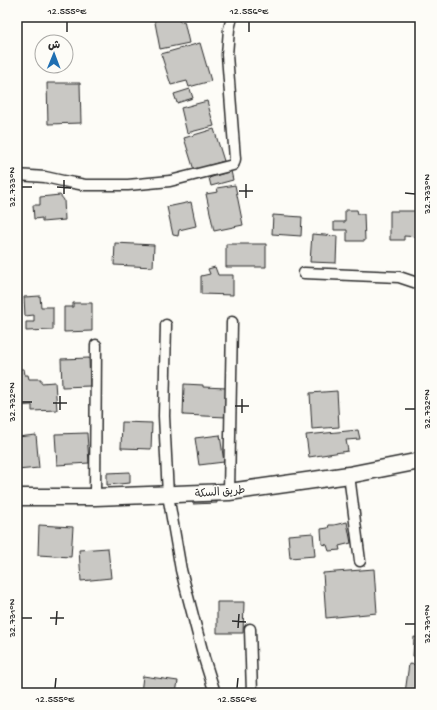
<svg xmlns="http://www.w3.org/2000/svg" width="437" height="710" viewBox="0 0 437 710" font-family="'Gochi Hand','Playpen Sans Arabic',sans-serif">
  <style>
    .building { fill: #c9c8c4; stroke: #2b2b2b }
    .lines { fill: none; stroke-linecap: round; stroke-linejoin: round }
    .street-casing { stroke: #2b2b2b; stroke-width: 13 }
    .primary-casing { stroke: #2b2b2b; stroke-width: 19 }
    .street { stroke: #fdfcf7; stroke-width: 10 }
    .primary { stroke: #fdfcf7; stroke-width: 16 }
    .ticks { fill: none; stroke: #2b2b2b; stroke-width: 1.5 }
    .labels { text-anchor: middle; stroke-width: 3; stroke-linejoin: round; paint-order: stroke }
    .street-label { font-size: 11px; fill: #2b2b2b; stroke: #fdfcf7 }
    .neatline { fill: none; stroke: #2b2b2b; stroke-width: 1.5 }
    .ticks-label { font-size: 10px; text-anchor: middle; fill: #2b2b2b }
  </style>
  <rect width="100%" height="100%" fill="#fdfcf7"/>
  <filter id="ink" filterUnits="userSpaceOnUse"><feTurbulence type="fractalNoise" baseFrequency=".025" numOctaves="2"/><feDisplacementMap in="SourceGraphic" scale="8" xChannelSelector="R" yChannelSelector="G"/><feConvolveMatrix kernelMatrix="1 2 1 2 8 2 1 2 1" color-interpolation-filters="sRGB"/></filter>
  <g filter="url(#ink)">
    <!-- building -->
    <path class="building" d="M154 17H179L180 22 184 21 189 43 160 49Z
      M200 43 211 81 189 87 187 81 171 85 161 54Z
      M47 83H80L81 123 48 124Z
      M190 89 193 98 177 103 174 94Z
      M207 101 214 126 187 133 181 108Z
      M214 129 224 161 194 170 184 138Z
      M231 171 233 180 211 186 209 178Z
      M235 185 243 225 214 231 206 194 218 192 217 188Z
      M60 195 64 200 65 220 42 222V218L34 219 33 205H40V197Z
      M191 202 196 226 179 230 178 236 173 235 167 207Z
      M345 210H357L358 214H364L365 241H347V230H334V222H345Z
      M390 211H420V233H418V237L404 236V240H390Z
      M273 215 302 217 301 236 272 234Z
      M312 234 337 236 336 263 310 262Z
      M115 243 154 245 153 267 114 265Z
      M226 244H266V267H226Z
      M215 267 218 275H233V295L201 294V276L210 274 208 269Z
      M40 296 41 307H53V330L26 331V322H34V315L25 316 24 297Z
      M73 303H92V331L64 332V307H73Z
      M89 358 90 386 62 387 61 359Z
      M17 369H24L25 375H28L29 379H41V383L55 382 57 410 32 411V405L18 406Z
      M184 384 203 385V387L227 388 226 417 183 415Z
      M337 391 339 427 312 429 310 393Z
      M122 422 152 423 151 449 121 448Z
      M358 430 360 439 346 440 348 451 309 457 306 435Z
      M87 433 89 463 57 465 55 434Z
      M36 435 39 468 17 470V437Z
      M220 435 224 462 199 465 195 438Z
      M130 472V483L107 485V473Z
      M216 495 217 503 193 504 192 496Z
      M347 522 351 543 339 546 340 550 329 551 327 545 322 544 321 529 328 528 329 525H334Z
      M39 525 73 527 71 557 38 555Z
      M313 533 315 556 290 558 288 535Z
      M108 548 111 578 81 581 79 550Z
      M374 569 377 613 326 618 323 573Z
      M217 602H244L243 633H217Z
      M414 637 420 638V657L413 656Z
      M409 664 420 665V693H405Z
      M143 676 178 681 176 693H141Z"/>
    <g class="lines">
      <!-- street casing -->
      <g class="street-casing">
        <path id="street" d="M17 175 45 177 63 181 85 185H128L170 181 233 165 234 163 235 159 227 55 229 29 232 17
          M304 273 399 277 420 284
          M166 325 164 416 168 495 181 570 204 658 215 693
          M349 475 360 561
          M229 492 232 322
          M95 497 96 345
          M250 629 252 693"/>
      </g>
      <!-- primary casing -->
      <g class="primary-casing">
        <path id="primary" d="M17 497H95L229 492 349 475 420 461"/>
      </g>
      <!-- street -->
      <use href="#street" class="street"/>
      <!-- primary -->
      <use href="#primary" class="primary"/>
    </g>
  </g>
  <!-- ticks -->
  <path class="ticks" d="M67 32V22M249 32V22M22 187H32M57 187 71 188M239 191H253M405 193 415 194M64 194V180M246 198V184M22 402H32M53 403H67M235 406H249M405 409H415M60 410V396M242 413V399M22 618H32M50 618H64M232 621 246 622M405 624H415M56 625 57 611M238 628 239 614M55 688 56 678M237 688 238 678"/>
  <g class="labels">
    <!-- street labels -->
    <g class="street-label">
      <text transform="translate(220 491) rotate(-5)" y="4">طريق السكة</text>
    </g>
  </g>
  <!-- margin -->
  <rect width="437" height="710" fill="none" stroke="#fdfcf7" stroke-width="44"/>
  <!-- north arrow -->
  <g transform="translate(54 54) rotate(1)"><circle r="19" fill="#fdfcf7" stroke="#a9a8a5"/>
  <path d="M0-3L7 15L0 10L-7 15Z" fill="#1f6fb2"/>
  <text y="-6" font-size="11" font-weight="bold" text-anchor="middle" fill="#2b2b2b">ش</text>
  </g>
  <rect x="22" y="22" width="393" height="666" class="neatline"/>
  <g class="ticks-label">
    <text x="67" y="14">12.555°E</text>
    <text x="249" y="14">12.556°E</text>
    <text transform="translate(11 187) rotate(-90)" y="4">32.733°N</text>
    <text transform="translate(426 194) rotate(-90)" y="4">32.733°N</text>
    <text transform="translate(11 402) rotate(-90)" y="4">32.732°N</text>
    <text transform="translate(426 409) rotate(-90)" y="4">32.732°N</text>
    <text transform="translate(11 618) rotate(-90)" y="4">32.731°N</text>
    <text transform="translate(426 624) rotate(-90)" y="4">32.731°N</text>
    <text x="55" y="702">12.555°E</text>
    <text x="237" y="702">12.556°E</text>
  </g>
</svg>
